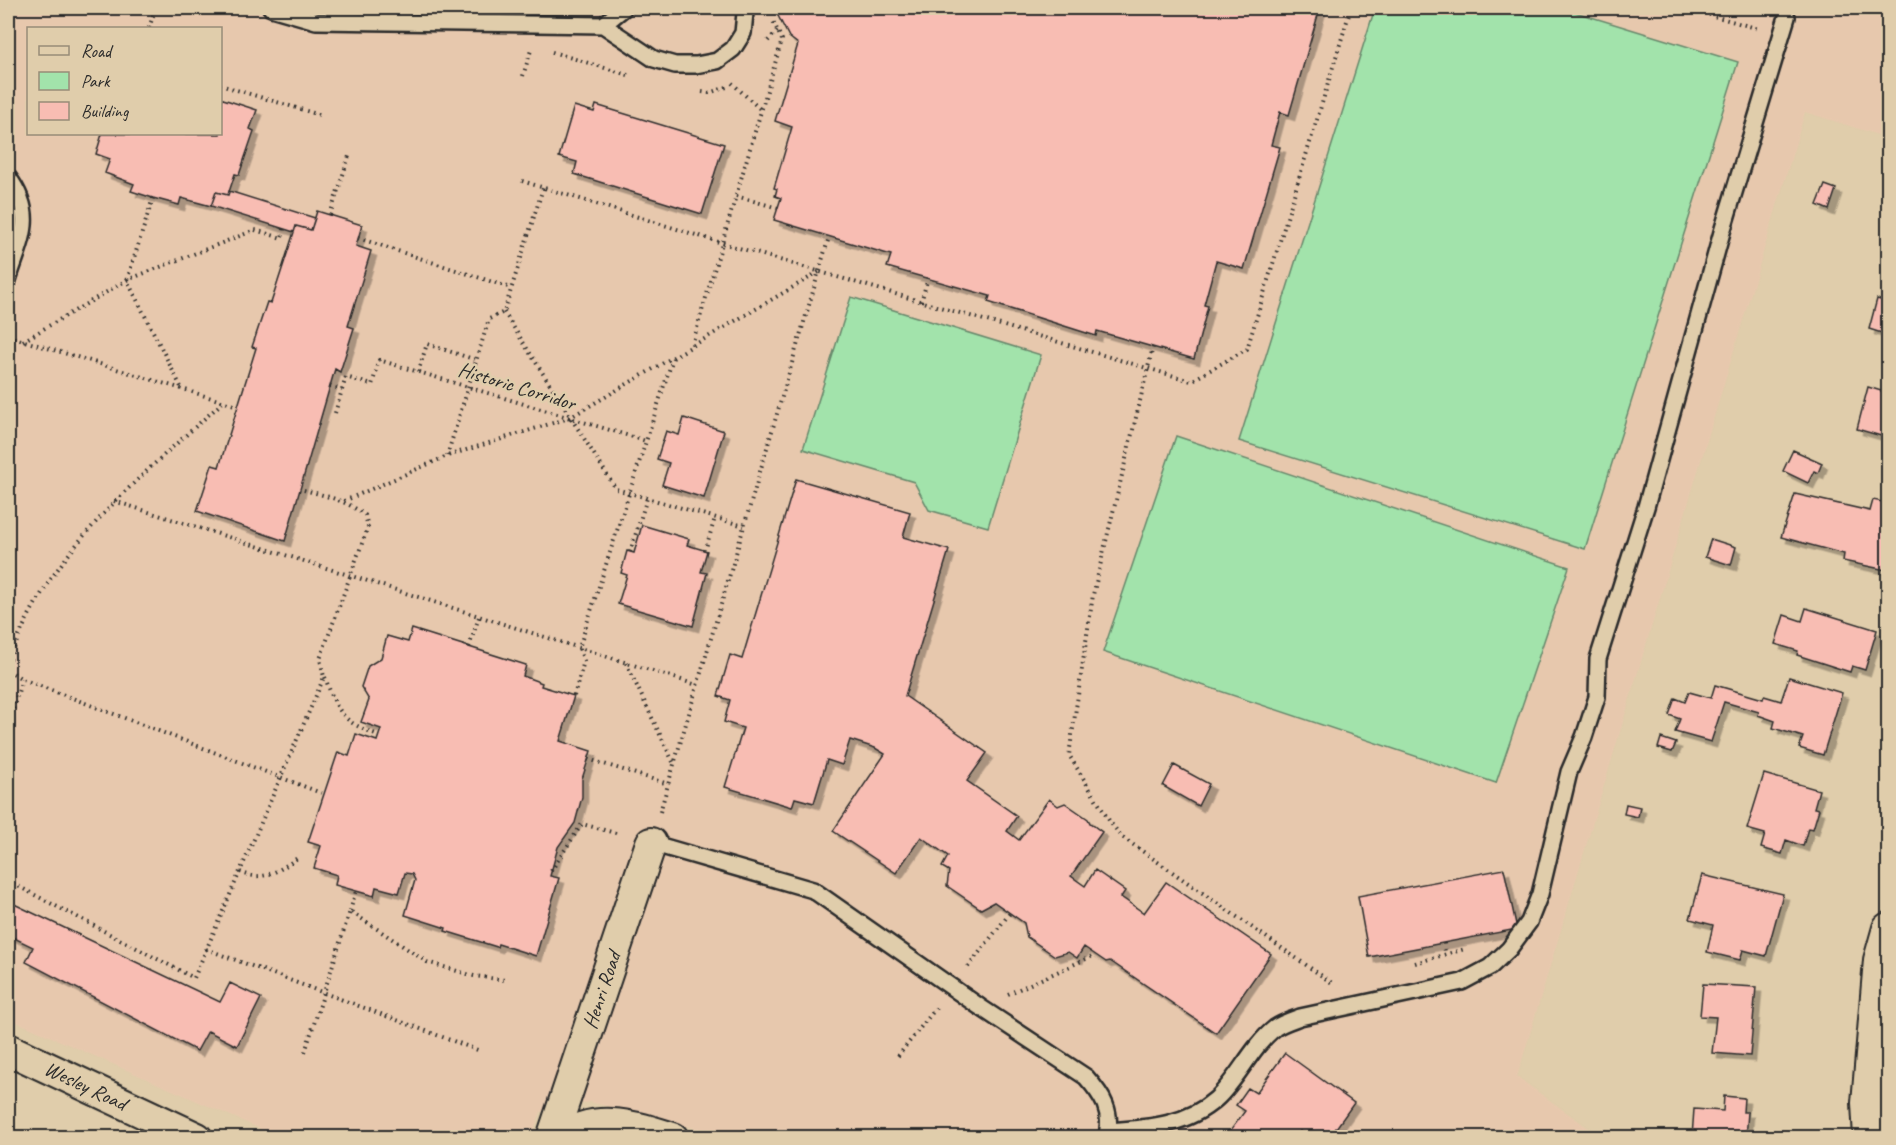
<svg xmlns="http://www.w3.org/2000/svg" width="1896" height="1145" viewBox="0 0 1896 1145" font-family="Caveat,sans-serif">
  <style>
    .built { fill: #e7c8ad; fill-rule: evenodd }
    .green { fill: #a2e3ab; stroke: #66876b; stroke-width: 1.5 }
    .building { fill: #f8bdb3; stroke: #2b2b2b; stroke-width: 1.5; filter: url(#shadow) }
    .lines { fill: none; stroke-linecap: round; stroke-linejoin: round }
    .lane-casing { stroke: #2b2b2b; stroke-width: 20 }
    .street-casing { stroke: #2b2b2b; stroke-width: 34 }
    .path { stroke: #2b2b2b; stroke-width: 4; stroke-dasharray: 1.5 4.5; stroke-linecap: butt }
    .lane { stroke: #e0cdab; stroke-width: 15 }
    .street { stroke: #e0cdab; stroke-width: 30 }
    .labels { text-anchor: middle; stroke-width: 5; stroke-linejoin: round; paint-order: stroke }
    .street-label { font-size: 21px; fill: #2b2b2b; stroke: #e0cdab }
  </style>
  <defs>
    <filter id="shadow"><feDropShadow dx="5.5" dy="5.5" stdDeviation="0" flood-color="#0004"/></filter>
  </defs>
  <rect width="100%" height="100%" fill="#e0cdab"/>
  <filter id="ink" filterUnits="userSpaceOnUse"><feTurbulence type="fractalNoise" baseFrequency=".0167" numOctaves="2"/><feDisplacementMap in="SourceGraphic" scale="12" xChannelSelector="R" yChannelSelector="G"/><feConvolveMatrix kernelMatrix="1 2 1 2 8 2 1 2 1" color-interpolation-filters="sRGB"/></filter>
  <g filter="url(#ink)">
    <!-- built -->
    <path class="built" d="M8 8H1888V138L1805 112 1517 1077 1601 1137 734 1138 590 1102 541 1112 531 1137H279L8 1018ZM28 28H220V134H28Z"/>
    <!-- green -->
    <path class="green" d="M1375 8H1562L1738 62 1585 549 1239 441Z
      M851 297 1041 355 988 527 929 510 914 482 803 449Z
      M1176 436 1569 567 1496 783 1103 652Z"/>
    <!-- building -->
    <path class="building" d="M774 8H1320L1289 115 1280 112 1271 145 1280 147 1244 269 1216 261 1204 305 1208 306 1194 359 1097 331 1096 336 988 302 990 296 887 267 891 255 774 220 781 198 775 196 777 189 774 188 792 127 775 121 798 44 789 37Z
      M220 98 257 110 250 129 254 131 239 175 235 174 228 195 216 192 211 206 181 198 179 205 153 198 131 191 134 184 105 173 110 159 96 154 102 134H220Z
      M596 105 724 144 702 214 574 174 577 162 559 157 574 106 594 112Z
      M1825 185 1836 189 1829 210 1817 205Z
      M229 191 315 218 311 230 296 226 294 232 211 206 216 192 228 195Z
      M317 211 362 225 356 246 371 251 348 326 354 328 340 372 335 369 285 541 197 511 212 465 219 467 256 348 252 347 267 302 271 303 296 226 311 230Z
      M1877 299 1888 302V335L1869 329Z
      M1868 387 1888 393V438L1857 429Z
      M684 418 724 431 704 498 662 485 669 463 657 459 666 431 679 435Z
      M1793 450 1822 463 1818 473 1814 471 1808 483 1783 471Z
      M796 479 910 512 903 537 949 550 905 696 987 753 967 781 1017 816 1007 831 1019 840 1049 799 1058 806 1065 803 1088 819 1090 823 1102 832 1071 876 1085 886 1095 870 1125 891 1121 897 1144 913 1166 882 1271 954 1216 1033 1110 961 1106 962 1084 947 1077 958 1068 952 1055 956 1027 937 1024 923 994 902 981 909 947 886 949 871 942 867 948 856 921 837 896 873 833 831 885 754 875 748 850 740 842 765 827 760 814 803 795 798 792 807 725 787 743 728 724 722 730 700 718 696 730 655 742 659Z
      M1795 494 1870 511 1873 500 1888 503V559L1886 570 1843 561 1844 554 1781 537Z
      M642 525 689 539 687 545 707 551 701 572 707 573 693 626 618 604 627 575 621 573 627 551 634 553Z
      M1711 539 1736 547 1731 565 1705 557Z
      M1806 608 1877 630 1865 670 1852 666 1850 672 1797 655 1798 651 1775 644 1784 615 1802 621Z
      M412 629 526 665 523 676 542 683 541 686 574 696 560 741 591 751 582 779V797L575 823 558 847 550 876 559 878 536 956 498 944 497 947 445 931 446 928 405 915 415 880 412 874 405 873 399 893 376 887 374 896 335 885 337 875 314 868 321 846 308 842 338 752 349 756 356 734 377 741 381 729 361 722 369 700 361 687 368 666 381 658 387 636 408 642Z
      M1789 677 1842 693 1823 755 1799 748 1803 737 1773 728 1775 721 1758 715 1759 712 1724 702 1711 742 1675 732 1680 719 1669 715 1675 698 1685 702 1689 692 1711 698 1715 685 1763 699 1764 696 1781 701Z
      M1661 738 1676 743 1672 752 1658 748Z
      M1174 765 1209 784 1198 806 1163 786Z
      M1764 774 1819 790 1814 808 1819 809 1813 829 1808 828 1803 846 1786 840 1782 854 1761 848 1765 834 1747 829Z
      M1626 804 1640 807 1638 817 1624 814Z
      M1504 869 1517 929 1369 957 1358 896Z
      M1702 875 1783 894 1766 956 1743 950 1740 960 1707 952 1713 925 1690 919Z
      M12 903 220 1002 230 983 261 998 237 1046 208 1031 197 1051 26 962 33 947 8 935V912Z
      M1703 984 1756 987 1750 1056 1712 1053 1716 1017 1700 1016Z
      M1285 1053 1354 1103 1329 1138H1309L1300 1131 1296 1138H1225L1245 1111 1236 1105 1248 1088 1256 1093Z
      M1724 1096 1744 1098 1743 1112H1748L1746 1138 1692 1137 1694 1109 1723 1111Z"/>
    <g class="lines">
      <!-- lane casing -->
      <g class="lane-casing">
        <path id="lane" d="M271 8 316 21 603 25 654 59 675 65H696L717 61 733 49 743 33 745 13 744 8
          M603 25 624 8
          M8 177C37 216 21 239 8 280
          M651 843 813 890 980 1007 1086 1077C1102 1095 1114 1112 1106 1138
          M1108 1131C1147 1128 1186 1126 1216 1099 1238 1079 1251 1047 1275 1028 1282 1023 1292 1020 1300 1017L1462 982 1490 967 1509 949 1529 922 1540 894 1569 772 1584 737 1597 697 1598 659 1646 507 1722 232 1787 17"/>
      </g>
      <!-- street casing -->
      <g class="street-casing">
        <g id="street">
          <path id="s1" d="M8 1049 197 1138"/>
          <path id="s2" d="M552 1138 651 843"/>
          <path d="M560 1138C598 1113 633 1126 673 1138"/>
          <path d="M1869 1138 1867 1103 1879 960 1888 928"/>
        </g>
      </g>
      <!-- path -->
      <path class="path" d="M1686 8 1759 29
        M149 28 155 10
        M768 41 777 31
        M552 52 628 75
        M523 76 531 50
        M732 83 761 110
        M220 85 320 115
        M702 92 709 93 727 87
        M522 181 722 243 1191 381 1247 349 1351 8
        M736 196 778 208
        M153 198 127 280 182 389
        M330 215 350 153
        M358 238 511 288
        M921 302 928 278
        M504 312 616 489 744 526
        M8 336 238 406
        M23 341 127 280 255 230 282 238 284 229
        M692 345 782 40 772 19
        M1153 347 1093 595 1069 755 1110 822 1122 837 1332 983
        M418 372 427 344 476 360
        M330 386 342 390
        M335 413 346 377 372 385 379 360 646 441
        M447 456 489 319 504 312 543 188
        M114 501 697 685
        M344 501 447 456 569 418 819 272
        M705 551 715 518
        M630 552 647 498
        M469 647 479 617
        M626 663 674 764
        M8 665C45 553 139 478 224 401
        M8 670 22 679 324 794
        M325 677C337 712 343 723 379 735
        M574 696 584 661 579 648 673 358
        M8 726 22 679
        M588 759 668 784
        M660 812 829 237
        M551 871 582 824 619 834
        M240 872C264 883 279 870 299 857
        M8 881 194 978 324 677 320 659 368 527 365 515C346 500 323 495 300 489
        M350 911 356 891
        M1444 943 1445 953
        M206 949 480 1051
        M1415 963 1465 949
        M968 967 1010 913
        M1008 994 1095 955
        M305 1052 350 911 427 962 474 976 505 980
        M898 1056 936 1008"/>
      <!-- lane -->
      <use href="#lane" class="lane"/>
      <!-- street -->
      <use href="#street" class="street"/>
    </g>
  </g>
  <g class="labels">
    <!-- street labels -->
    <g class="street-label">
      <text transform="translate(517 386) rotate(17)" y="7">Historic Corridor</text>
      <text dy="7" stroke="none"><textPath href="#s2" startOffset="156">Henri Road</textPath></text>
      <text dy="7" stroke="none"><textPath href="#s1" startOffset="86">Wesley Road</textPath></text>
    </g>
  </g>
  <!-- margin -->
  <rect width="1896" height="1145" fill="none" stroke="#e0cdab" stroke-width="30"/>
  <rect x="15" y="15" width="1866" height="1115" fill="none" stroke="#2b2b2b" stroke-width="2" filter="url(#ink)"/>
  <!-- legend -->
  <rect x="27" y="27" width="195" height="108" fill="#e0cdab" stroke="#988c78" stroke-width="1.5"/>
  <rect x="39" y="46" width="30" height="9" fill="#e0cdab" stroke="#988c78" stroke-width="1.5"/>
  <text x="81" y="57" font-size="18" fill="#2b2b2b">Road</text>
  <rect x="39" y="72" width="30" height="18" fill="#a2e3ab" stroke="#988c78" stroke-width="1.5"/>
  <text x="81" y="87" font-size="18" fill="#2b2b2b">Park</text>
  <rect x="39" y="102" width="30" height="18" fill="#f8bdb3" stroke="#988c78" stroke-width="1.5"/>
  <text x="81" y="117" font-size="18" fill="#2b2b2b">Building</text>
</svg>
